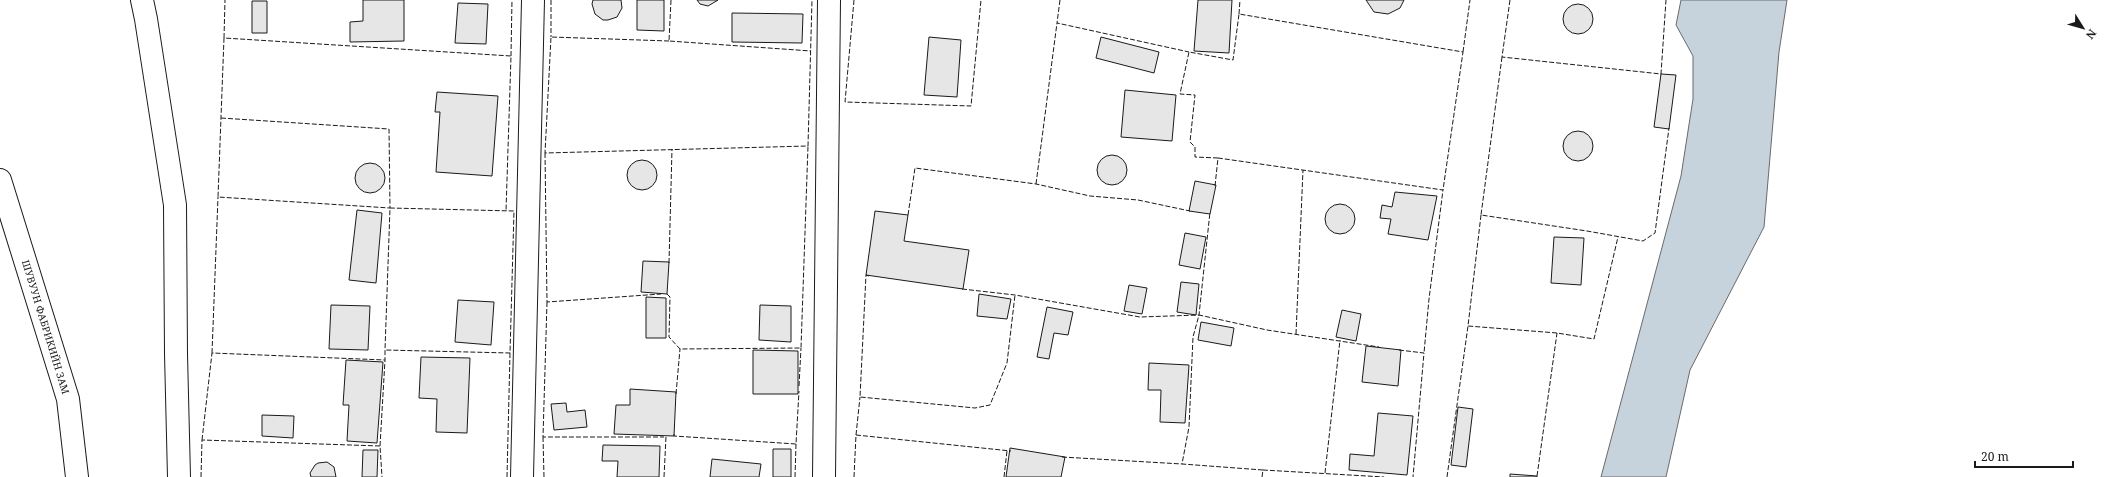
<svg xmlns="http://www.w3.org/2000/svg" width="2111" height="477" viewBox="0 0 2111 477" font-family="'Noto Serif',serif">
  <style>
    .water { fill: #c6d2dc; stroke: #6a6a6a }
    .building { fill: #e6e6e6; stroke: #1a1a1a }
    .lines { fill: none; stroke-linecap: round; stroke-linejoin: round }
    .minor-casing { stroke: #1a1a1a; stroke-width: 24 }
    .secondary-casing { stroke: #1a1a1a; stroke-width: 24 }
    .minor { stroke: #fff; stroke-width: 22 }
    .secondary { stroke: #fff; stroke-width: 22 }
    .fence { stroke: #1a1a1a; stroke-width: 1; stroke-dasharray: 5 2; stroke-linecap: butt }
    .labels { text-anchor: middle; stroke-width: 3; stroke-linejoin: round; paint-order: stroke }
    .street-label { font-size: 10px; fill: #1a1a1a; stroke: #fff }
  </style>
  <rect width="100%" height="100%" fill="#fff"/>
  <!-- water -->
  <path class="water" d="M1681 0H1787L1779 52 1764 227 1690 370 1666 477H1601L1681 176 1693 99V56L1676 25Z"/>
  <!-- building -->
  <path class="building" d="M363 0H404V41L350 42V22L363 21Z
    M593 0H621L622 8 617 17 608 20H603L595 14 592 4Z
    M637 0H664V31L637 30Z
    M697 0H718L708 6 700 4Z
    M1198 0H1232L1229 53 1194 51Z
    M1366 0H1404L1400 8 1388 14 1374 12Z
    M252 1H267V33H252Z
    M458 3 488 4 486 44 455 43Z
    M1563 19a15 15 0 1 1 30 0a15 15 0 1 1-30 0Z
    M732 13 803 14 802 43 732 42Z
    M929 37 961 40 957 97 924 95Z
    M1101 37 1159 52 1154 73 1096 58Z
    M1661 74 1676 75 1669 129 1654 127Z
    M1125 90 1176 95 1172 141 1121 137Z
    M437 92 498 96 492 176 436 172 440 112H435Z
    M1563 146a15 15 0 1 1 30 0a15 15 0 1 1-30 0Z
    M1097 170a15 15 0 1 1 30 0a15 15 0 1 1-30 0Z
    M627 175a15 15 0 1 1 30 0a15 15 0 1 1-30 0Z
    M355 178a15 15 0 1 1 30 0a15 15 0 1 1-30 0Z
    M1195 181 1216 185 1210 214 1189 211Z
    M1395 192 1437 196 1428 240 1388 234 1391 219 1380 218 1382 205 1392 207Z
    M1325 219a15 15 0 1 1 30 0a15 15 0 1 1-30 0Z
    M357 210 382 213 376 283 349 280Z
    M875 211 908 215 904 241 969 250 963 289 866 275Z
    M1185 233 1206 237 1200 269 1179 265Z
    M1554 237 1584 238 1581 285 1551 283Z
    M643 261 669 262 667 294 641 292Z
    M1181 282 1199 284 1196 315 1177 312Z
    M1129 285 1147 288 1142 314 1124 311Z
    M979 294 1011 299 1007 319 977 316Z
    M646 297 666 298V338H646Z
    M458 300 494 302 491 345 455 342Z
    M331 305 370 306 368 350 329 349Z
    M760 305 791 306V342L759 340Z
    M1047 307 1073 312 1068 335 1054 333 1049 359 1037 357Z
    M1342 310 1361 314 1356 341 1336 337Z
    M1201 322 1234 328 1231 346 1198 340Z
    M1366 346 1401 350 1398 386 1362 382Z
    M753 350 798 351V394H753Z
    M421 357 470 358 467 433 436 432 437 399 419 398Z
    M346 360 383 362 377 443 347 441 349 405H343Z
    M1149 363 1189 365 1185 423 1160 422 1161 390H1148Z
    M630 389 676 392 674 436 614 434 616 405H630Z
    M566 403 567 412 585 410 587 427 554 430 551 404Z
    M1458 407 1473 409 1466 467 1451 465Z
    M1378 413 1413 416 1407 475 1349 470 1350 454 1374 456Z
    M262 415 294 416 293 438 262 436Z
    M603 445 660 446 659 477H617L618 461H602Z
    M1010 448 1065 457 1061 477H1006Z
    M773 449H791V477H773Z
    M363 450H378L377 477H362Z
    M712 459 761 464 759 477H710Z
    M327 462 334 467 336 477H311L310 473 315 465 318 463Z
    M1510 474 1537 476V477H1510Z"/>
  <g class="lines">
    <!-- minor casing -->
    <g class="minor-casing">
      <path id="minor" d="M142 0 146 19 175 205 176 354 179 477
        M522 477 533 0
        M824 477 829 0"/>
    </g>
    <!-- secondary casing -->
    <g class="secondary-casing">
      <path id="secondary" d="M0 180 68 399 77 477"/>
    </g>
    <!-- minor -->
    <use href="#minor" class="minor"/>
    <!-- secondary -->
    <use href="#secondary" class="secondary"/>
    <!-- fence -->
    <path class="fence" d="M551 0V37
      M671 0 669 41 811 51
      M854 0 845 102 971 106 981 0
      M1060 0 1057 23 1189 52
      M1510 0 1502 57 1661 74 1666 0
      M1239 14 1240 0
      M224 38 225 0
      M669 41 551 37 545 153 808 146 812 0
      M1463 52 1470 0
      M511 56 512 0
      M1502 57 1481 215 1587 231 1643 241 1655 233 1669 128
      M221 118 389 129 390 208 218 197 224 38 511 56 506 211
      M545 153 547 302 661 294
      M1218 158 1195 157V147L1190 142 1195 95 1180 94 1189 52 1233 60 1239 14 1463 52 1443 190
      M1036 184 1057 23
      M1215 186 1218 158 1443 190 1429 299 1424 353
      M908 215 915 168 1036 184 1090 196 1138 200 1190 211
      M1481 215 1468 326 1557 333 1594 339 1618 237
      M669 263 672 149
      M869 276 866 275 860 397 975 408 990 405 1007 363 1015 295
      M962 289 1015 295 1140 317 1199 315 1210 212
      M667 294 670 297 669 337 680 349 801 348 808 146
      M547 302 543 437H664
      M1296 334 1303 170
      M1399 350 1424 353 1413 477
      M212 353 218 197
      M799 386 801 348
      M676 394 680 349
      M674 434V436L796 444 799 391
      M856 435 860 397
      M543 437 544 477
      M202 440 212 353 385 360
      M380 446 385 360V350L390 208 514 211 510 353 385 350
      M1062 457 1182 464
      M1263 470 1182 464 1189 427 1193 337 1199 315 1267 330 1379 347
      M1325 473 1340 340
      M1537 476 1557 333
      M201 477 202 440 380 446 382 477
      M507 477 510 353
      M664 477 666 437
      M795 477 796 444
      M854 477 856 435 1011 451
      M1004 477 1007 451
      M1262 477 1263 470 1384 477
      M1447 477 1468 326"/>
  </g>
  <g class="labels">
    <!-- street labels -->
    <g class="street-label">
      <text transform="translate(46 327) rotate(73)" y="4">ШУВУУН ФАБРИКИЙН ЗАМ</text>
    </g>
  </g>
  <!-- north arrow -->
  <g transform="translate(2083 28) rotate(127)" stroke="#ffffff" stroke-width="3" paint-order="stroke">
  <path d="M0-3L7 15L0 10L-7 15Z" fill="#1a1a1a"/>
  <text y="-6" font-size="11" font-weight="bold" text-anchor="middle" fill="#1a1a1a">N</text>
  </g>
  <!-- scale -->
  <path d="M1975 461v6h98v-6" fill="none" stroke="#1a1a1a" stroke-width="2"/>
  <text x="1981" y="461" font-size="12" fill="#1a1a1a" stroke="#ffffff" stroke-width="3" paint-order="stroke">20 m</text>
</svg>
